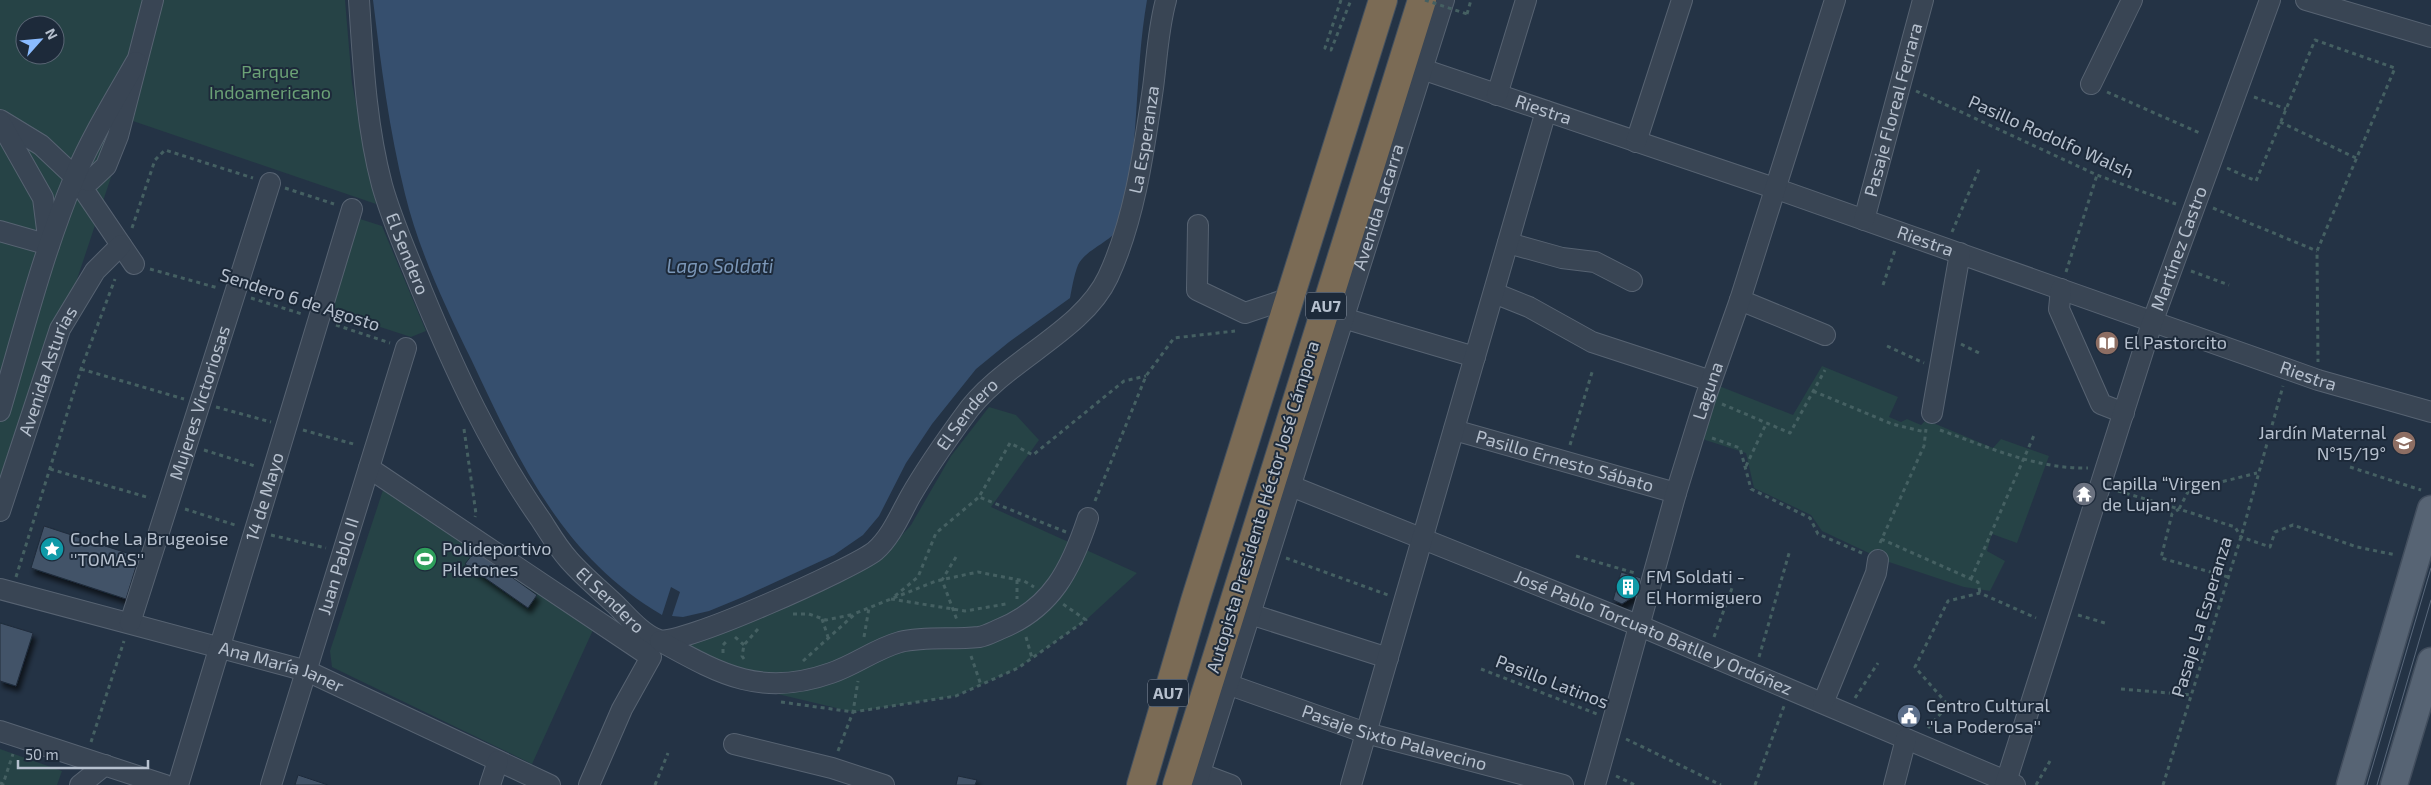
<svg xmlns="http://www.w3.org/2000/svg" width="2431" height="785" viewBox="0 0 2431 785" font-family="'Exo 2',sans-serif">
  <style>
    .green { fill: #264346; fill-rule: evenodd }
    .water { fill: #364f6e }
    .building { fill: #435367; stroke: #1f2c3c; filter: url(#shadow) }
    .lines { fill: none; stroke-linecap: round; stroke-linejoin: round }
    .minor-casing { stroke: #576372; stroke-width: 22 }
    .major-casing { stroke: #424e5e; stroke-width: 29 }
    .highway-casing { stroke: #43505f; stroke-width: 30 }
    .path { stroke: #456062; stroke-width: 3; stroke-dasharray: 4 4; stroke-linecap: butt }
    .minor { stroke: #394554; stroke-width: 20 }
    .major { stroke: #576474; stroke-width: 26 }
    .highway { stroke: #7b6b55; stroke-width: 28 }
    .tram { stroke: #5a697c; stroke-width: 1 }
    .path-bridge { stroke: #456062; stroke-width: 3; stroke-dasharray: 4 4; stroke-linecap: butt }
    .labels { text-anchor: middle; stroke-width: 4; stroke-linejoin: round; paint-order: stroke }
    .shield { fill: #1d2a3a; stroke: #8893a2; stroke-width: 1 }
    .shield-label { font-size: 16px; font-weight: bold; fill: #b6c0ce }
    .park-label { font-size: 18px; fill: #6ba176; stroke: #1d2a3a }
    .street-label { font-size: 18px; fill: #b6c0ce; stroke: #1d2a3a }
    .poi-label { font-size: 18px; fill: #b6c0ce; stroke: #1d2a3a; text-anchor: start }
    .water-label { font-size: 19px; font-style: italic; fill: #7b97b8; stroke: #1d2a3a }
  </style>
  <defs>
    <filter id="shadow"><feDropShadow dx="3" dy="5.5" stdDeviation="2.5" flood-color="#0009"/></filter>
  </defs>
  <rect width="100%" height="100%" fill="#243345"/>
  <!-- green -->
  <path class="green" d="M0 0H345L352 83 376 204 130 120 0 511ZM25 25H55V55H25Z
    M360 219 382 226 426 331 411 337 331 311Z
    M1822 366 1898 397 1889 417 1901 422 1907 419 1921 425 1926 420 1993 448 2001 439 2049 456 2017 543 1992 534 1987 551 2005 561 1990 591 1964 587 1886 561 1822 531 1811 515 1754 488 1746 453 1699 438 1714 384 1793 415Z
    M989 407 1016 415 1039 440 991 507 1137 573 1086 620 1018 668 956 696 853 712 736 684 680 645 832 587 867 568 885 554 911 525 951 456Z
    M384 487 593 630 532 764 332 667 330 651Z
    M0 749 62 771 57 785H0Z"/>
  <!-- water -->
  <path class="water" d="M373 0H1147C1134 74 1140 150 1121 223 1117 240 1086 248 1078 265 1074 275 1072 288 1070 298L1009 342 976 369 932 424 906 463 879 516 863 535 834 555 743 597 709 611 683 617 672 616 680 592 671 587 662 615C561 556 518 459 471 359 445 306 419 251 405 194 389 130 381 65 373 0Z"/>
  <!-- building -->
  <path class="building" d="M44 526 139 557 126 599 31 568Z
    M475 551 537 595 528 608 465 564Z
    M1621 572 1641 578 1636 595 1622 604 1613 600Z
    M0 623 33 633 16 686 0 681Z
    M298 775 328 785H295Z
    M958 776 977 780 975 785H956Z"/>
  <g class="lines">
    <!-- minor casing -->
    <g class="minor-casing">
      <g id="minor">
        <path id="s1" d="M359 0C363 61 366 125 382 185 392 221 408 256 422 291 455 371 491 449 541 520 550 534 558 548 569 560 583 576 600 590 616 605 628 617 643 635 659 640 679 647 854 568 875 551 891 537 900 515 910 497 926 469 945 442 964 416 1001 362 1082 333 1108 277 1135 219 1144 150 1153 88 1157 58 1158 29 1166 0"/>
        <path d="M2306 0 2431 37"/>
        <path id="s2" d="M1422 69 1774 188 2318 380 2431 412"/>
        <path d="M2091 84 2132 0"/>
        <path d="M1497 95 1526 0"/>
        <path d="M0 120 41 145 75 177 134 264"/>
        <path d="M0 122 43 198 49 245 0 231"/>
        <path d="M1636 142 1682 0"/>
        <path d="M75 177 90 181 106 166 118 136 153 0"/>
        <path id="s3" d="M1864 220 1923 0"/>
        <path d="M1198 225 1197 290 1245 313 1290 298"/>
        <path d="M1508 243 1562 258 1595 262 1632 281"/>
        <path d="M2061 289 2059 309 2101 404 2124 413"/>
        <path d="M1494 293 1529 307 1592 342 1711 381"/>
        <path d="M1740 300 1825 335"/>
        <path d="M1343 318 1475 357"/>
        <path d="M0 411C23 333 43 252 75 176 92 136 115 99 136 62"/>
        <path d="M1932 413 1960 253"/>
        <path id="s4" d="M1454 430 1676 493"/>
        <path d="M369 468 651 657 622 709 589 785"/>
        <path id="s5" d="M1291 486 1640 626 2015 785"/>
        <path id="s6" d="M0 511 60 329 95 271 121 245"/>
        <path id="s7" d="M0 589 307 671 550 785"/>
        <path d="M1250 614 1388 658"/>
        <path id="s8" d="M130 623 270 183"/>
        <path d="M660 641C720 674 761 698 831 673 855 665 875 649 900 642 926 636 952 640 979 637 986 636 993 632 1000 629 1052 608 1071 569 1088 518"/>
        <path id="s9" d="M1227 684 1366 733 1563 785"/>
        <path d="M1823 703 1876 573 1878 560"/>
        <path d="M0 731 165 785"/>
        <path d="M734 744 832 768 884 785"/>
        <path d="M1199 773 1231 785"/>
        <path d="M80 785 105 765"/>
        <path id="s10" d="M178 785 352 209"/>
        <path id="s11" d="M271 785 406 348"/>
        <path d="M490 785 498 761"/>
        <path id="s12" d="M1196 785 1444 0"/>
        <path d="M1351 785 1546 111"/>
        <path id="s13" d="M1595 785 1676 493 1706 396 1740 300 1835 0"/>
        <path d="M1894 785 1906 739"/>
        <path id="s14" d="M2005 785 2152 323 2270 0"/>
      </g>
    </g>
    <!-- major casing -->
    <g class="major-casing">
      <path id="major" d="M2350 785 2431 509
        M2394 785 2431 661"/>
    </g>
    <!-- highway casing -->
    <g class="highway-casing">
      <path id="highway" d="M1141 785 1195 601 1383 0
        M1177 785 1422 0"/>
    </g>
    <!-- path -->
    <path class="path" d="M1341 0 1325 48 1331 50 1351 0
      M1467 14 1471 0
      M1916 91 2097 175 2176 204
      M2107 92 2202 134
      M2254 97 2286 109
      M2280 122 2356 158
      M2227 168 2256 181 2315 40 2395 68 2317 251 2318 362
      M285 188 334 204
      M2213 208 2317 251
      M132 228 155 160 165 150 253 178
      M1952 232 1980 167
      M150 269 218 288
      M2191 271 2229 285
      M2066 272 2097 175
      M1883 285 1895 250
      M251 298 302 314
      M336 325 390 343
      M1961 344 1981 354
      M1887 346 1924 363
      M81 369 184 399
      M1813 391 1892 424 1925 432
      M1722 404 1790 433 1825 370
      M216 407 271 422
      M464 429 476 514 475 517
      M303 430 357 445
      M1940 430C1988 447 2036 469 2088 468
      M1712 438 1740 448 1751 489 1810 518 1818 534 1862 553
      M1570 445 1593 369
      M204 450 255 466
      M1746 466 1766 424
      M2350 467 2421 490
      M50 469 150 498
      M2118 491 2179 509 2189 490 2257 473
      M1095 501 1146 376 1174 338 1235 331
      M185 509 238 526
      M1066 532 979 497 1010 443 1033 455 1124 381 1146 376
      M271 535 326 548
      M1881 539 1978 582 1980 593
      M1880 543 1924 446 1926 429
      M1576 556 1635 573
      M956 557 942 580 957 620
      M1286 558 1388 595
      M16 577 81 369 115 279
      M2228 577 2161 558 2172 514 2179 509 2235 527 2241 537 2270 547 2275 532 2293 525 2357 547 2396 555
      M1971 579 2035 433
      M1017 580V599
      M895 596 918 577 936 533 979 497
      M891 599 965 611 1006 604
      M793 614H809L826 620 855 614
      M2078 615 2105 623
      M822 619 828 637
      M735 637 744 645
      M864 637 869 608
      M1026 637 1032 658
      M1714 637 1732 588
      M723 653V645L727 641
      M971 656 981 685
      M1759 657 1790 550
      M744 659 742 656 744 645 758 629
      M803 661 856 613 936 581 978 572 1024 581 1034 587
      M1481 669 1597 714
      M2121 689 2192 695
      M1855 698 1878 663
      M781 702 853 712 956 696 1018 668 1086 620 1063 604
      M1928 728 1948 705 1915 667 1948 601 1980 593 2036 618
      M1626 739 1721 785
      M91 742 124 641
      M838 751 853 712 858 681
      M1616 776 1635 785
      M0 783 3 784 13 754
      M655 785 668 753
      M1755 785 1784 706
      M2036 785 2050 761
      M2163 785 2241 537 2283 386"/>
    <!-- minor -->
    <use href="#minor" class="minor"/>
    <!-- major -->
    <use href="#major" class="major"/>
    <!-- highway -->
    <use href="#highway" class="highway"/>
    <!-- tram -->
    <path class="tram" d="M2367 785 2431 568
      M2377 785 2431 600"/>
    <!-- path-bridge -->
    <path class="path-bridge" d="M1425 0 1467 14"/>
  </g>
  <!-- icons -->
  <defs>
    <g id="library-disc" transform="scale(1.25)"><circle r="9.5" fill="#8d6e63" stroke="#1d2a3a"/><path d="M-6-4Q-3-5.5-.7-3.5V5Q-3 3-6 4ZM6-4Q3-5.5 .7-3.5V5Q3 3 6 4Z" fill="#fff"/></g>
    <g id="school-disc" transform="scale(1.25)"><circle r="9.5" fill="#8d6e63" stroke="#1d2a3a"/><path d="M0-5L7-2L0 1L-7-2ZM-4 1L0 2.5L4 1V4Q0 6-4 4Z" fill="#fff"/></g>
    <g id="temple-disc" transform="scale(1.25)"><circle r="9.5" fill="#6b7280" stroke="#1d2a3a"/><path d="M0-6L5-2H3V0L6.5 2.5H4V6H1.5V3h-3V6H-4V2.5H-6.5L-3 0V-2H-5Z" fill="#fff"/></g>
    <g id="sight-disc" transform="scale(1.25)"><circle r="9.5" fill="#0f9aa8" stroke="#1d2a3a"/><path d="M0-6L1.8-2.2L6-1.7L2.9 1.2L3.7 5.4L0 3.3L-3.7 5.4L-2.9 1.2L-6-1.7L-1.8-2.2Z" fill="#fff"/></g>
    <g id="stadium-disc" transform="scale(1.25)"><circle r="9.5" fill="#2e9e5b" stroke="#1d2a3a"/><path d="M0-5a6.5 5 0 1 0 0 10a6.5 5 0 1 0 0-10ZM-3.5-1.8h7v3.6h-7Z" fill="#fff"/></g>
    <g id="building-disc" transform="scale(1.25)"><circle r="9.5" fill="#0f9aa8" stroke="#1d2a3a"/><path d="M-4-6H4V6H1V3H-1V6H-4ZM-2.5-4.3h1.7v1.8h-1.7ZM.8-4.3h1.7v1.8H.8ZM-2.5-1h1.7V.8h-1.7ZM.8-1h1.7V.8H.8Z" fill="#fff"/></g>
    <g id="civic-disc" transform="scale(1.25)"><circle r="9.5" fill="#5c6f8a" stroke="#1d2a3a"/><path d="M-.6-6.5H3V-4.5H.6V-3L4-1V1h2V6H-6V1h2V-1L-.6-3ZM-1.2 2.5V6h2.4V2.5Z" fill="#fff"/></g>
  </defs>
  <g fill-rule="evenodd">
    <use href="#library-disc" x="2107" y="343"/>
    <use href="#school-disc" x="2404" y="443"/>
    <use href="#temple-disc" x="2084" y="494"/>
    <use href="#sight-disc" x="52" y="549"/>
    <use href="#stadium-disc" x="425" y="559"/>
    <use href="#building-disc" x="1628" y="587"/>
    <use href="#civic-disc" x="1909" y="716"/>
  </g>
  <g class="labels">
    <!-- shield labels -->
    <g class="shield">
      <rect x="1306" y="292.5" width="40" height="27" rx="4"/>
      <rect x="1148" y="679.5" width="40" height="27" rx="4"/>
    </g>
    <g class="shield-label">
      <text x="1326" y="312">AU7</text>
      <text x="1168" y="699">AU7</text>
    </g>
    <!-- park labels -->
    <g class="park-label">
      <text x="270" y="78">Parque<tspan x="270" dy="21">Indoamericano</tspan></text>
    </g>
    <!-- street labels -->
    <g class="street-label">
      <text dy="6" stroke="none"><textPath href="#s2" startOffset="128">Riestra</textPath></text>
      <text dy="6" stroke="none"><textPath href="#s3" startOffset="114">Pasaje Floreal Ferrara</textPath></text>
      <text transform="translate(2051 137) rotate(24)" y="6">Pasillo Rodolfo Walsh</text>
      <text dy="6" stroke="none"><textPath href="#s1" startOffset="1470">La Esperanza</textPath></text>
      <text dy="6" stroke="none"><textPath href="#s12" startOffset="606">Avenida Lacarra</textPath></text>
      <text dy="6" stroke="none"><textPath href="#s2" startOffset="532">Riestra</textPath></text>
      <text dy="6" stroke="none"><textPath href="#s14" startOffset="564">Martínez Castro</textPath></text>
      <text dy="6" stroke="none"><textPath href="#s1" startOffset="260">El Sendero</textPath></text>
      <text transform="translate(300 300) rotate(18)" y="6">Sendero 6 de Agosto</text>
      <text dy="6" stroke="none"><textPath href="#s6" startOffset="148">Avenida Asturias</textPath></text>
      <text dy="6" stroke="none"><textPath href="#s2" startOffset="938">Riestra</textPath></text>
      <text dy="6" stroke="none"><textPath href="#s13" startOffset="410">Laguna</textPath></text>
      <text dy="6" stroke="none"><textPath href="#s8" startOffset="231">Mujeres Victoriosas</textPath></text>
      <text dy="6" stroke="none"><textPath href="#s1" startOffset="1129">El Sendero</textPath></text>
      <text dy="6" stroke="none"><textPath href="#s4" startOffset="115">Pasillo Ernesto Sábato</textPath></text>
      <text dy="6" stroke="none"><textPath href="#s10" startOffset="301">14 de Mayo</textPath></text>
      <text transform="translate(1263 507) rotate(-73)" y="6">Autopista Presidente Héctor José Cámpora</text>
      <text dy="6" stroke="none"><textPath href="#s11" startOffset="229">Juan Pablo II</textPath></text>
      <text dy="6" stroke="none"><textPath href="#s1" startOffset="665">El Sendero</textPath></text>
      <text transform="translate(2202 617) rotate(-73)" y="6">Pasaje La Esperanza</text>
      <text dy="6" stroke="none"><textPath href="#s5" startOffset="391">José Pablo Torcuato Batlle y Ordóñez</textPath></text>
      <text dy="6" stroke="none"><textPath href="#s7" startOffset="292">Ana María Janer</textPath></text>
      <text transform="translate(1552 682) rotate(21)" y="6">Pasillo Latinos</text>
      <text dy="6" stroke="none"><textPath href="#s9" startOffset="176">Pasaje Sixto Palavecino</textPath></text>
    </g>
    <!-- poi labels -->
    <g class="poi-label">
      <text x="2124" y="349">El Pastorcito</text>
      <text x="2386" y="439" text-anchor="end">Jardín Maternal<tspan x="2386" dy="21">N°15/19°</tspan></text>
      <text x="2102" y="490">Capilla “Virgen<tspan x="2102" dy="21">de Lujan”</tspan></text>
      <text x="70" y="545">Coche La Brugeoise<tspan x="70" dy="21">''TOMAS''</tspan></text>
      <text x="442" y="555">Polideportivo<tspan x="442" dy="21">Piletones</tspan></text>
      <text x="1646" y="583">FM Soldati -<tspan x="1646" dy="21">El Hormiguero</tspan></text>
      <text x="1926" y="712">Centro Cultural<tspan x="1926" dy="21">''La Poderosa''</tspan></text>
    </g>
    <!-- water labels -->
    <g class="water-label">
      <text x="720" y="273">Lago Soldati</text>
    </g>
  </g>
  <!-- north arrow -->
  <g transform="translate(40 40) rotate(63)"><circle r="24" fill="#1d2a3a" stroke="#5a6675"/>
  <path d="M0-4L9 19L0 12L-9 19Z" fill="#8abbff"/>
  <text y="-8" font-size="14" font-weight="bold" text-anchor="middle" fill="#b6c0ce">N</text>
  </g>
  <!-- scale -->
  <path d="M18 760v8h130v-8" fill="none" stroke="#b6c0ce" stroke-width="2.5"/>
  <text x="25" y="760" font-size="15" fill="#b6c0ce" stroke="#1d2a3a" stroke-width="4" paint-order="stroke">50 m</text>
</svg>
